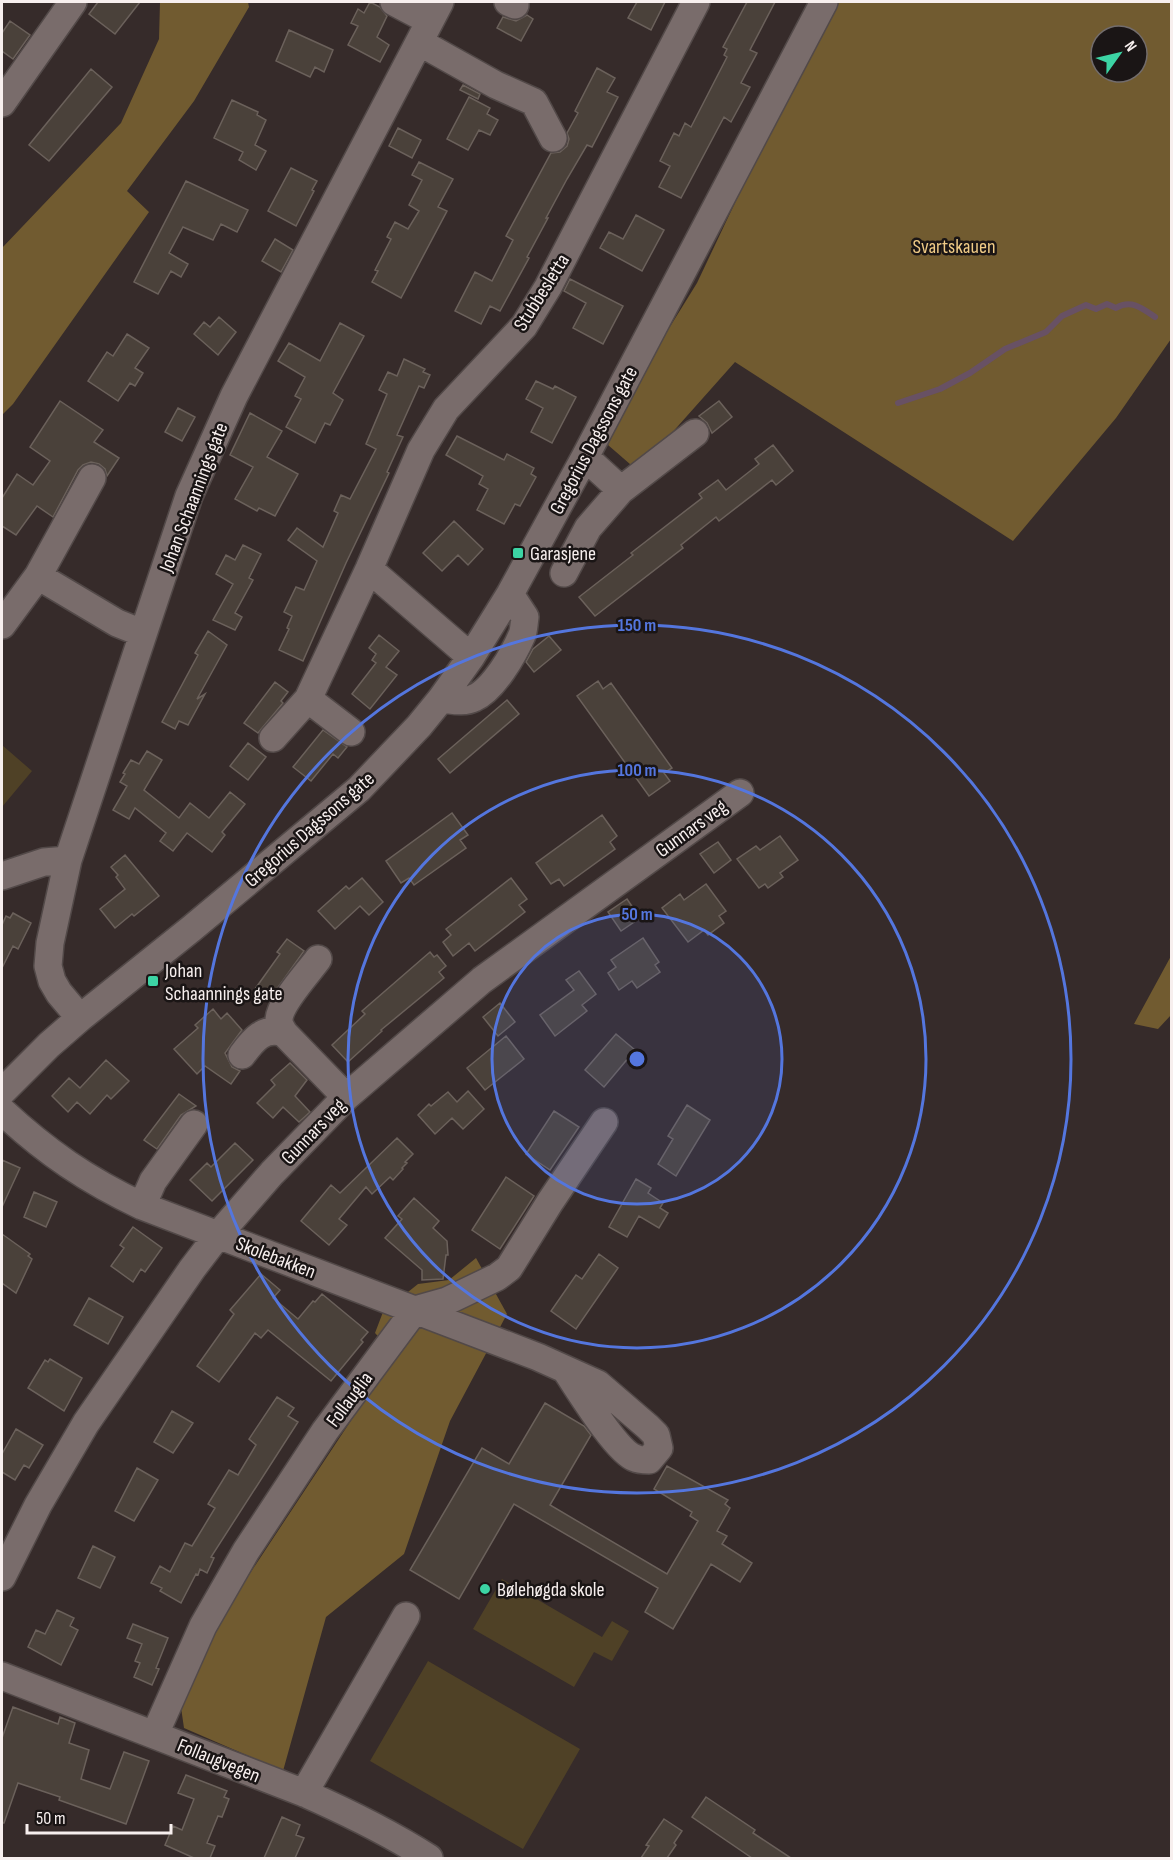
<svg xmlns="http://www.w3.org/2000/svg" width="1173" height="1860" viewBox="0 0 1173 1860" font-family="'Sofia Sans Condensed',sans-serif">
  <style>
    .green { fill: #4f4126 }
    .forest { fill: #715b30; fill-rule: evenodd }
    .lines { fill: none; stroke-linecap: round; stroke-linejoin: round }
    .stream { stroke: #685164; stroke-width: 6 }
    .building { fill: #4a413a; stroke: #6b615b; stroke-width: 1.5 }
    .minor-casing { stroke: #524948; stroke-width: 30 }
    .minor { stroke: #796c6b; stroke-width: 27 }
    .ring { fill: none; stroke: #5476de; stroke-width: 3 }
    .poi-dot { fill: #3cd4a4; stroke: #1a1515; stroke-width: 2 }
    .labels { text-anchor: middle; stroke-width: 5; stroke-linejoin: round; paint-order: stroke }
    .park-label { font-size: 20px; fill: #f0cb86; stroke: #1a1515 }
    .street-label { font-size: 20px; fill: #f7efee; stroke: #1a1515 }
    .poi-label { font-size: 20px; fill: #f7efee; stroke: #1a1515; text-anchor: start }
    .centre { fill: #5476de; stroke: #1a1515; stroke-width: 3 }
    .ring-label { font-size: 18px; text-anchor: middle; font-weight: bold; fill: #5476de; stroke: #1a1515; stroke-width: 5; stroke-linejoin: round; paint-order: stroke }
  </style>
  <rect width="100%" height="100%" fill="#362b2a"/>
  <!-- green -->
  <path class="green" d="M2 745 32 771 2 807Z
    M502 1579 602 1637 612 1621 629 1631 612 1661 594 1652 574 1687 473 1629Z
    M428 1661 580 1749 523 1849 370 1761Z"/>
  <!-- forest -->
  <path class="forest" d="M160 2H248L249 7 194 101 127 191 149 212 13 404 2 415V248L121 123 159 39Z
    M836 2H1171V339L1116 418 1013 541 735 362 638 471 608 445 635 383 697 283 760 150ZM1101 36H1137V72H1101Z
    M1171 956V1015L1158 1029 1134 1024Z
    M476 1258 507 1314 450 1421 404 1554 326 1617 283 1771 184 1728 178 1687 223 1614 395 1354 375 1333 383 1312 418 1284 449 1280Z"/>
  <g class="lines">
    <!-- stream -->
    <path class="stream" d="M898 403 940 389 970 373 1005 349 1046 332 1062 316 1086 305 1096 309 1107 304 1116 308C1131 299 1142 308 1155 317"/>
  </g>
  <!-- building -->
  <path class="building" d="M98 2H140L115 34 89 14Z
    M370 2 380 7 387 16 377 37 389 45 380 62 348 45 358 26 351 23 358 9 364 13Z
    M637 2H665L651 30 628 18Z
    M747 2H775L750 50 757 53 741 83 750 87 731 122 724 117 681 198 659 187 670 166 660 161 674 133 679 136 685 123 691 127 727 57 724 55 727 49 723 47Z
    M527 15 533 19 521 41 497 28 503 17 516 21Z
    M10 21 30 35 13 59 2 51V33Z
    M289 30 333 50 324 72 315 67 310 77 276 61Z
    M597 68 615 78 607 92 618 97 592 147 587 145 567 179 546 218H548L527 257 529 258 500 311 490 306 481 324 455 311 475 272 492 281 513 240 506 236 551 153 560 152 567 146 569 139 567 133 578 113 575 111Z
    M91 69 112 87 49 161 29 145Z
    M463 85 480 94 478 99 460 90Z
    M469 97 490 108 487 114 498 120 490 135 479 130 468 150 447 139Z
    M232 100 258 112 257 115 266 120 255 145 266 151 256 170 239 160 243 152 214 138Z
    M398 128 421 140 412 158 389 146Z
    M419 162 453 179 438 207 447 211 401 298 372 282 378 271 375 270 391 239 387 237 395 222 408 229 419 211 409 205 422 180 412 175Z
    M291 168 317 181 312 190 314 191 296 226 268 211Z
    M186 181 248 210 237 232 221 224 213 240 183 227 169 253 188 264 181 277 171 271 158 294 134 282Z
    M636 215 664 230 642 271 600 248 609 232 623 239Z
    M275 239 293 250 281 272 262 261Z
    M570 279 623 306 603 344 573 328 586 303 564 291Z
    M219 317 236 332 218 355 194 334 204 322 210 327Z
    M340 323 364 336 333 393 343 400 330 425 325 423 315 443 286 427 301 399 295 396 305 377 278 361 289 343 320 361Z
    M127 334 149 348 135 368 143 373 135 386 130 383 118 401 88 381 107 352 113 356Z
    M404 359 425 369 423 372 430 375 424 388 419 386 397 435 403 437 387 472 389 473 346 563 303 661 279 650 289 629 287 628 292 616 284 612 296 587 304 590 317 561 288 540 297 528 323 547 338 513 334 511 341 495 350 499 376 449 366 444 387 394 379 390 388 372 397 376Z
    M536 381 553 389 555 386 576 397 552 443 531 432 543 408 526 399Z
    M60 401 103 430 94 442 119 458 107 476 105 469 99 464 91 462 83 465 78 470 53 517 37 506 16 535 2 526V498L17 474 33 485 50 461 30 447Z
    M719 401 732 417 712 433 707 423 699 416Z
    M178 408 195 417 182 441 165 432Z
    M250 413 282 431 267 457 298 474 275 516 259 508 257 511 235 499 253 467 230 455Z
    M457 436 504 460 507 454 534 468 531 474 536 477 520 506 515 504 504 524 477 510 488 489 479 484 483 476 446 455Z
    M773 445 793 471 776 485 772 480 719 521 716 517 681 545 683 548 595 616 579 597 633 555 631 553 702 498 699 494 718 480 726 490 759 464 755 459Z
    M454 521 483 549 468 565 458 555 442 571 423 553Z
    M243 545 261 554 249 578 253 580 235 613 242 617 235 630 213 620 233 584 216 574 226 555 235 560Z
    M208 631 227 645 197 699 205 694 188 725 179 721 175 729 162 722 198 655 195 653Z
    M379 635 399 651 386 667 397 675 370 709 352 694 376 663 372 660 376 654 369 648Z
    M549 636 561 650 534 672 526 662 533 649Z
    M598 681 603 689 611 683 672 768 664 773 670 781 649 796 577 696Z
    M275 682 288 692 281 701 283 703 258 733 244 723Z
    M507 700 519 714 450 773 438 759Z
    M323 730 347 747 338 758 333 754 311 781 293 767Z
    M248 743 266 757 248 780 230 766Z
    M147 751 162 760 144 790 179 818 190 803 209 818 230 792 245 804 222 832 225 835 212 852 187 833 173 851 160 841 166 833 135 808 129 819 113 810 127 786 120 782 125 774 123 773 131 760 139 764Z
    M452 813 468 835 460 840 466 848 414 885 409 878 401 883 386 861Z
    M602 815 617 836 610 842 615 849 564 886 559 879 551 884 536 863Z
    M780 836 798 860 780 873 783 877 768 888 765 884 759 888 737 859 756 846 760 850Z
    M718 842 731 860 714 873 700 854Z
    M125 855 159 896 134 916 132 914 115 928 100 909 125 889 116 877 118 875 111 867Z
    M362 878 383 902 369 915 360 906 335 929 318 911 346 886 349 889Z
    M511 878 527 899 519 905 525 912 475 951 469 943 453 956 443 942 451 935 446 929Z
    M706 884 726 911 719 916 724 923 708 935 704 930 688 942 662 908 680 894 684 900Z
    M627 899 640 918 621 931 608 912Z
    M13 913 31 923 18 949 13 946 2 968V925L6 916 10 918Z
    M643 938 659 962 655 965 660 972 637 988 632 981 619 990 608 973 616 967 611 960Z
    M287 939 304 951 269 1000 255 989 280 954 277 952Z
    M430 952 434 957 437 955 446 966 439 972 444 978 381 1030 382 1031 348 1062 332 1045 365 1014 362 1011Z
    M579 971 596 994 582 1005 587 1011 555 1036 540 1015 574 990 566 980Z
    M500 1003 515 1022 498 1036 483 1017Z
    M213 1009 221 1019 227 1013 242 1030 225 1053 232 1067 240 1071 231 1084 205 1066 197 1074 174 1049 198 1028 195 1025Z
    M616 1034 635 1050 604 1087 585 1070Z
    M506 1036 524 1059 485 1090 467 1068Z
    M106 1060 129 1081 111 1099 107 1095 90 1114 77 1102 68 1112 52 1096 69 1078 80 1088Z
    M290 1063 307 1080 295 1096 310 1112 299 1122 283 1107 273 1118 257 1103 275 1085 271 1080Z
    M468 1091 484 1109 463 1129 452 1118 435 1134 418 1115 429 1104 431 1106 448 1092 457 1102Z
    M179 1094 196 1106 181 1115 157 1149 144 1140Z
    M687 1105 710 1120 676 1176 658 1164 673 1139 668 1136Z
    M554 1111 579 1127 550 1170 526 1154Z
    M397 1138 413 1154 405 1162 407 1163 402 1168 403 1169 393 1180 390 1177 372 1194 366 1187 339 1219 347 1225 329 1245 301 1221 331 1185 340 1193Z
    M235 1143 253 1160 212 1201 190 1180 207 1163 211 1167Z
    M2 1160 20 1168 2 1207Z
    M506 1177 534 1196 500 1249 472 1230Z
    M636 1179 651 1188 648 1193 663 1203 660 1208 668 1213 659 1228 639 1216 627 1237 609 1227Z
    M34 1192 57 1202 46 1227 24 1217Z
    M414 1198 439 1221 433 1228 447 1241 448 1255H446L443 1279 422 1280V1270L385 1238 402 1219 398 1216Z
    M133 1227 162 1248 145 1272 141 1269 133 1282 111 1266 124 1248 120 1245Z
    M2 1234 30 1254 28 1256 32 1259 16 1293 2 1283Z
    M599 1254 618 1268 576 1329 551 1311 576 1275 582 1279Z
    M261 1274 280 1290 273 1298 298 1319 313 1301 315 1302 322 1294 368 1332 361 1340 363 1342 331 1381 268 1330 261 1338 255 1333 219 1382 197 1366 234 1314 230 1310Z
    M89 1298 123 1317 108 1344 74 1325Z
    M50 1359 82 1378 64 1411 28 1388 45 1360 48 1362Z
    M277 1397 294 1408 288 1416 298 1422 211 1557 214 1558 207 1573 200 1569 198 1575 196 1574 181 1603 160 1591 162 1588 151 1583 160 1566 170 1572 185 1543 192 1546 215 1508 208 1504 229 1470 238 1475 256 1445 249 1439Z
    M545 1403 584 1426 591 1435 550 1505 667 1574 698 1521 690 1516 692 1512 654 1489 667 1466 728 1500 725 1504 730 1508 717 1531 727 1536 722 1544 752 1563 740 1582 711 1564 673 1629 645 1612 658 1588 514 1504 459 1599 410 1570 482 1448 509 1464Z
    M172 1411 193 1423 173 1453 154 1442Z
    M16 1429 43 1445 29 1468 24 1465 15 1480 2 1472V1454Z
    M137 1468 158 1480 134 1521 115 1511Z
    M93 1546 115 1557 100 1588 78 1578Z
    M57 1610 74 1618 70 1626 78 1630 61 1665 28 1647 36 1630 45 1634Z
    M133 1624 168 1638 156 1668 159 1669 152 1685 134 1677 140 1663 135 1661 142 1644 127 1638Z
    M13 1707 58 1724 60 1717 75 1723 69 1743 89 1750 81 1779 110 1789 124 1752 149 1761 126 1824 59 1800 60 1797 18 1783 4 1823H2V1738Z
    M186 1775 227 1791 224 1797 229 1799 222 1817 218 1816 207 1843 215 1846 210 1858H194L165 1845 173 1826 182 1830 194 1799 178 1793Z
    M706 1797 755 1830 753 1833 791 1858H752L692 1817Z
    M282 1817 300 1825 296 1835 304 1838 295 1858H264Z
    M664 1819 682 1831 674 1843 676 1845 667 1858H641L649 1846 646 1845Z"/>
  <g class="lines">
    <!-- minor casing -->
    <g class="minor-casing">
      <path id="minor" d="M394 2 430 21
        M508 2 515 5
        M419 42 496 85 534 102 553 138
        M2 103 73 2
        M585 457 621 490
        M369 569 471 657
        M564 573 588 528 621 490 695 433
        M38 576 117 623 142 633
        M2 625 38 576 92 478
        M308 699 369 569 421 450 446 409 524 326 548 287 696 2
        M441 699C452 700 464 703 474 698 493 690 514 654 522 635 524 630 524 623 525 617L510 594
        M273 738 308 699 351 732
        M2 876 44 862 68 860
        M318 959C308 973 279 1004 279 1020 279 1025 282 1029 284 1033L346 1097
        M80 1018 59 993 52 981 48 966 50 943 68 860 189 496 234 396 440 2
        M242 1055C253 1040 264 1026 284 1033
        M2 1092 49 1045 80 1018 191 929 359 789 419 726 441 699 471 657 510 594 585 457 824 2
        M2 1111C46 1152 87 1180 142 1206L538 1357 598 1384 648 1427 656 1435 659 1448 649 1460C645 1460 639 1460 635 1458 617 1452 579 1390 567 1372
        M142 1206 153 1181 194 1124
        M2 1577 38 1505 86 1423 192 1269 218 1235 272 1173 346 1097 482 980 740 793
        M2 1676 304 1793C347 1812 390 1833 429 1858
        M155 1734 203 1626 246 1551 325 1431 415 1310 447 1301 497 1277 509 1268 550 1202 604 1122
        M304 1793 406 1616"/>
    </g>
    <!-- minor -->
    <use href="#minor" class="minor"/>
  </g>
  <!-- distance rings -->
  <circle cx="637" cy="1059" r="145" fill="#5476de" fill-opacity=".12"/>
  <g class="ring">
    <circle cx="637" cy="1059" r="145"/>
    <circle cx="637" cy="1059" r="289"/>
    <circle cx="637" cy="1059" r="434"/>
  </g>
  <!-- markers -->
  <g class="poi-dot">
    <rect x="512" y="547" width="12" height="12" rx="3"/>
    <rect x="147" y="975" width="12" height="12" rx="3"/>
    <circle cx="485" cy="1589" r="6"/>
  </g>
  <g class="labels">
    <!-- park labels -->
    <g class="park-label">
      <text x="954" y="253">Svartskauen</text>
    </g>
    <!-- street labels -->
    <g class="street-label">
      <text transform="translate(541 292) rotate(-58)" y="7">Stubbesletta</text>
      <text transform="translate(593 440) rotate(-62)" y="7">Gregorius Dagssons gate</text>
      <text transform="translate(193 497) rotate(-69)" y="7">Johan Schaannings gate</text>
      <text transform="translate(691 828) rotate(-36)" y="7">Gunnars veg</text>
      <text transform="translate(309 829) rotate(-41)" y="7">Gregorius Dagssons gate</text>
      <text transform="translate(313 1131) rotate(-46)" y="7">Gunnars veg</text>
      <text transform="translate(276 1257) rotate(21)" y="7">Skolebakken</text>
      <text transform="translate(349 1399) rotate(-53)" y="7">Follauglia</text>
      <text transform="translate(219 1760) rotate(22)" y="7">Follaugvegen</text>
    </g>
    <!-- poi labels -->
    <g class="poi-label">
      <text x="530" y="560">Garasjene</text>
      <text x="165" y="977">Johan<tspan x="165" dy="23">Schaannings gate</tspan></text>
      <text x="497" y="1596">Bølehøgda skole</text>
    </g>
  </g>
  <circle cx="637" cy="1059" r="9" class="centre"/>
  <g class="ring-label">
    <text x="637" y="631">150 m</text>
    <text x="637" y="776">100 m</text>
    <text x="637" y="920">50 m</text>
  </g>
  <!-- border -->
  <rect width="1173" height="1860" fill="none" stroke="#f7efee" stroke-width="6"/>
  <!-- north arrow -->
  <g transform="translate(1119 54) rotate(56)"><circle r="28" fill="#1a1515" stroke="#726c6c" stroke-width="1.5"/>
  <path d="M0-4.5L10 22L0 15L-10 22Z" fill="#3cd4a4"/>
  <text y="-9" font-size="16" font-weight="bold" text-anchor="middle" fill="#f7efee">N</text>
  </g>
  <!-- scale -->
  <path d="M27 1824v9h144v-9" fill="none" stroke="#f7efee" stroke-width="3"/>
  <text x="36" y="1824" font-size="18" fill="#f7efee" stroke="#1a1515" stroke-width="4.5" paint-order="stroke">50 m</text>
</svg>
